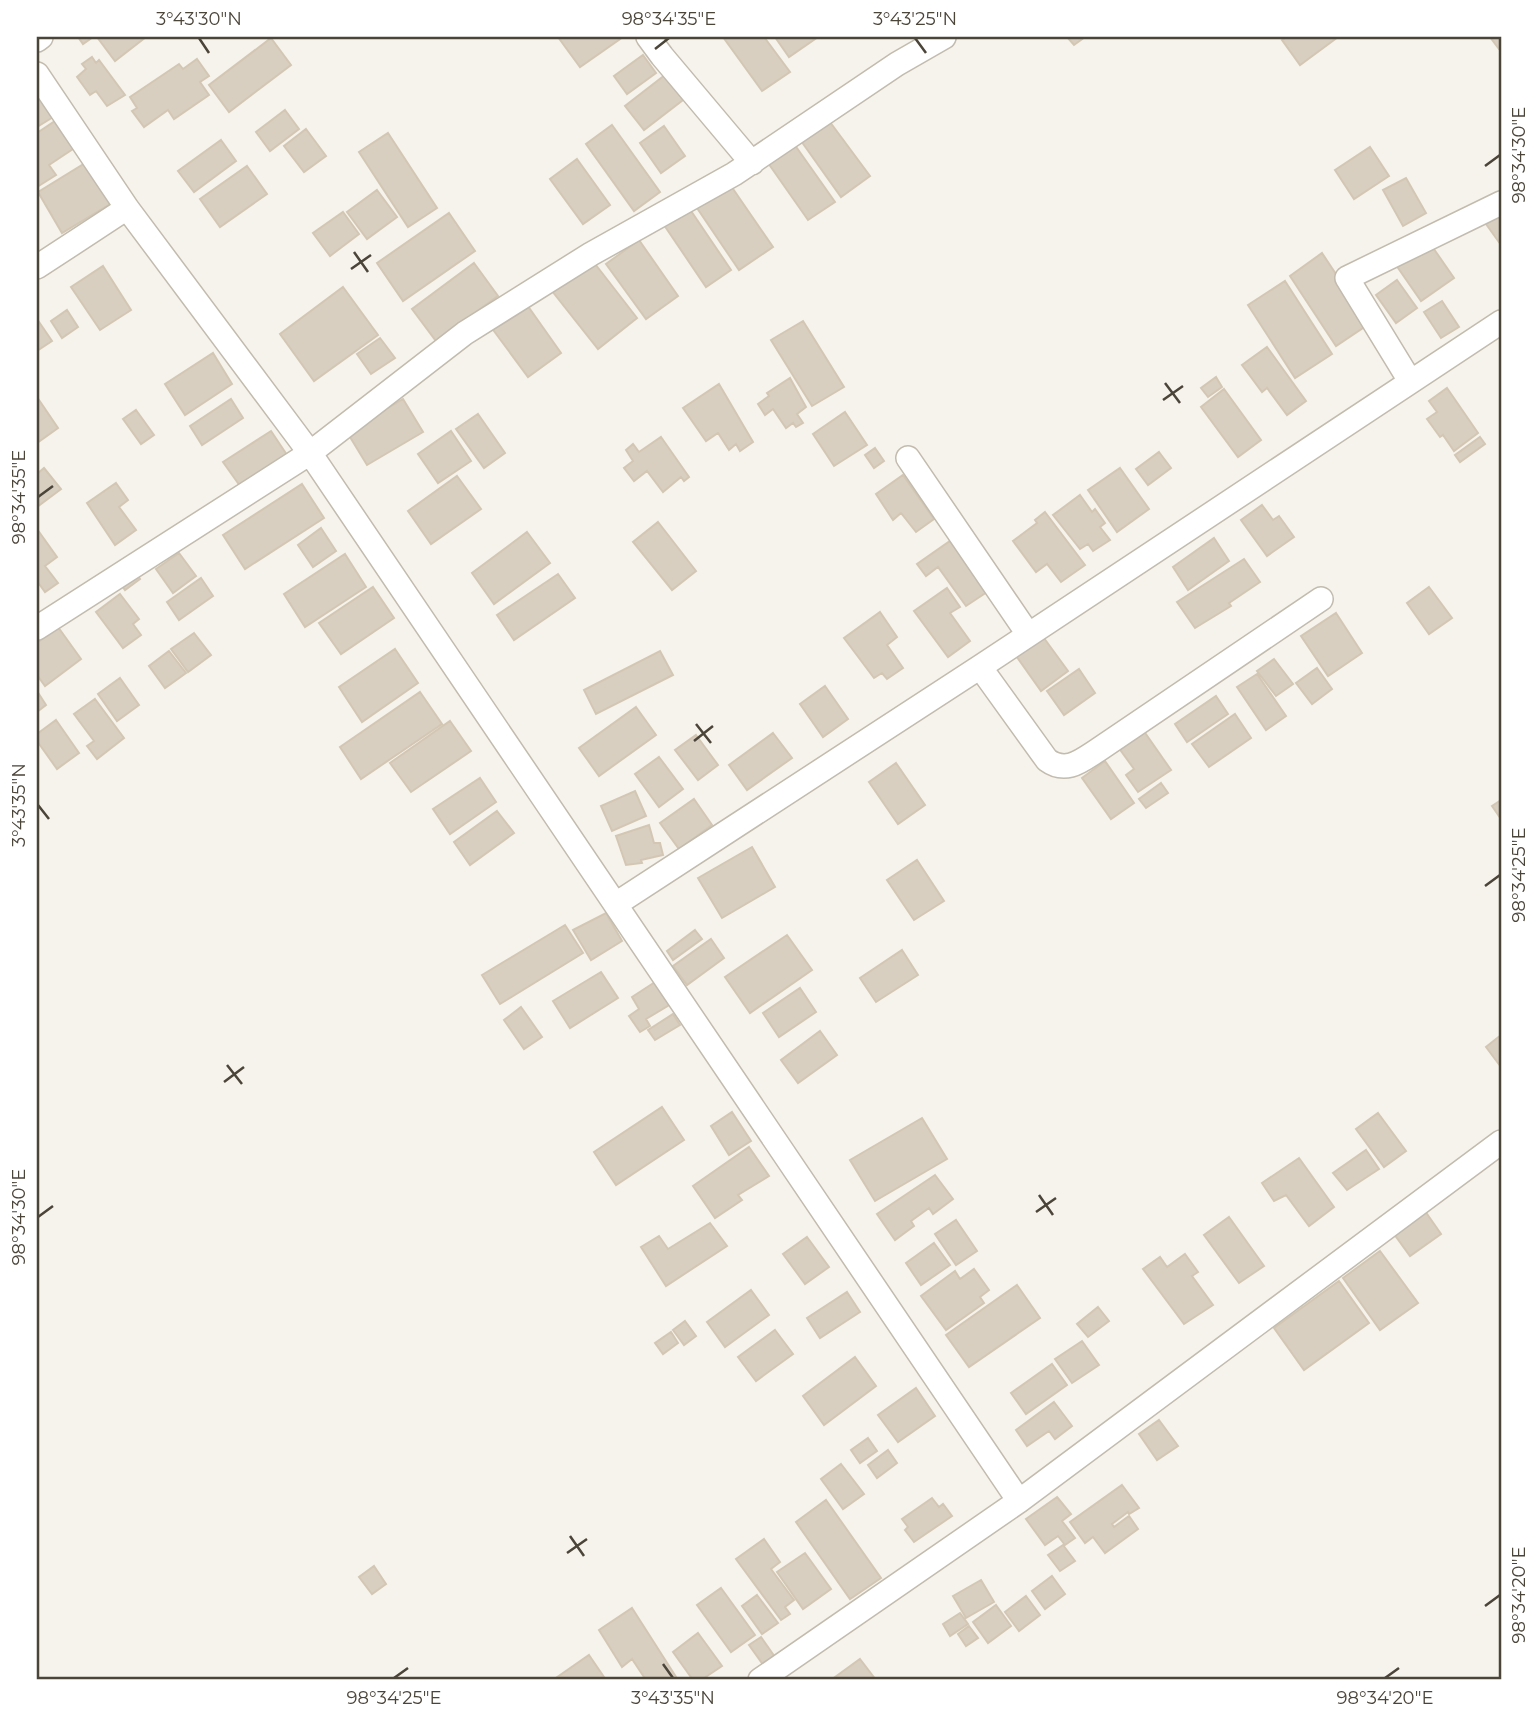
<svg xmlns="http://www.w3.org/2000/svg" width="1538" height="1717" viewBox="0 0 1538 1717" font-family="Montserrat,sans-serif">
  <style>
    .building { fill: #d8cfc1; stroke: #d3c7b4; stroke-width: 2 }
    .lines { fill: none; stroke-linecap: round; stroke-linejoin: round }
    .street-casing { stroke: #c2bbae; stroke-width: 26 }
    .street { stroke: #fff; stroke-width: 23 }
    .ticks { fill: none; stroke: #4b4439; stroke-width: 2.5 }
    .neatline { fill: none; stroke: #4b4439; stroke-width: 2.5 }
    .ticks-label { font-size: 18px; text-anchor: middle; fill: #4b4439 }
  </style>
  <rect width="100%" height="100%" fill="#f6f3ec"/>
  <!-- building -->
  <path class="building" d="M78 37H93L83 44Z
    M97 37H146L115 61Z
    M558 37H623L580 67Z
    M723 37H764L790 72 762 91Z
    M775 37H818L789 57Z
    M1067 37H1085L1074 45Z
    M1287 37H1338L1300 65 1282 40Z
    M1490 37H1501V48L1499 49Z
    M271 38 291 65 229 112 209 85Z
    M643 55 656 73 627 94 614 76Z
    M92 57 96 63 99 60 125 95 107 106 96 91 90 95 77 77 86 69 82 64Z
    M197 59 209 76 200 82 209 95 174 119 168 110 144 127 132 111 137 108 130 97 179 64 183 69Z
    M665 75 683 100 644 130 625 106Z
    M43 90 58 114 37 127V94Z
    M285 110 299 129 270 151 256 132Z
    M61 117 79 145 49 165 56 175 37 187V133Z
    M827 118 870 176 841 197 799 138Z
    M612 125 660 192 634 211 586 144Z
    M664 126 685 156 661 173 640 143Z
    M306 129 326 156 304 172 284 146Z
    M388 133 437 208 408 227 359 152Z
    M221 140 236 161 194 192 178 171Z
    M792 141 835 202 808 220 766 160Z
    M1370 147 1389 176 1354 199 1335 170Z
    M577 159 610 205 583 224 550 179Z
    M87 162 112 203 62 233 38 192Z
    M247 166 267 194 220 227 200 199Z
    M1406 178 1426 213 1403 226 1383 190Z
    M729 183 773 247 739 270 695 205Z
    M377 190 397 217 367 239 347 212Z
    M687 205 731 270 706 287 662 222Z
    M343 212 359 234 330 256 313 233Z
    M449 213 475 251 403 301 377 263Z
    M1501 213V245L1486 224Z
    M639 240 678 296 646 319 606 264Z
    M1429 242 1454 278 1421 301 1396 265Z
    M1322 253 1369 324 1336 346 1290 276Z
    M592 260 637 318 598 349 552 291Z
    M474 263 498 296 436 341 412 309Z
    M103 266 131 310 100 330 71 287Z
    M1397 280 1417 308 1396 323 1376 295Z
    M1285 281 1332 354 1295 378 1248 305Z
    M343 287 378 335 314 381 280 334Z
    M1442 301 1459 327 1441 338 1424 312Z
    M525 302 561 353 528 377 491 327Z
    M67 310 78 327 62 338 51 321Z
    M37 319 52 341 37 351Z
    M803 321 844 387 812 406 771 340Z
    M380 338 395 358 371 374 357 354Z
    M1267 347 1306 401 1287 415 1267 388 1262 392 1242 365Z
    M213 353 232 384 185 415 165 384Z
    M1216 377 1222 387 1208 397 1201 388Z
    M790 378 806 407 797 414 803 423 796 427 793 423 786 428 773 409 765 415 758 404 769 396 767 393Z
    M719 384 753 442 740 451 736 444 729 450 718 433 706 441 683 408Z
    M1447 388 1478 433 1454 451 1443 435 1440 437 1427 419 1437 412 1429 401Z
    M1224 389 1261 440 1238 457 1201 407Z
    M37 397 58 428 37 443Z
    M231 399 243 418 202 445 190 426Z
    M403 399 423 432 367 465 347 432Z
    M136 410 154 435 141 444 123 419Z
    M845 412 867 445 834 466 813 434Z
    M478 414 505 453 484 468 456 429Z
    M271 431 287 455 240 486 223 462Z
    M451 431 471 461 438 483 418 454Z
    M661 437 689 477 684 481 681 477 663 492 647 471 634 481 624 468 633 461 626 450 633 444 639 452Z
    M1480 437 1485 444 1460 462 1455 455Z
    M875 448 884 461 874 468 865 455Z
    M1159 452 1171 468 1148 485 1136 469Z
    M44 468 61 489 37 507V474Z
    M1120 468 1149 509 1117 532 1088 490Z
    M903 475 934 519 916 532 901 513 893 520 876 494Z
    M457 476 481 509 431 544 408 511Z
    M116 483 128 500 119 507 136 530 115 545 87 503Z
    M302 484 324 518 245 569 223 535Z
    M1080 495 1092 512 1095 509 1105 523 1100 527 1110 540 1093 551 1088 544 1080 549 1053 515Z
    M1262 505 1273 520 1279 516 1294 537 1267 556 1241 520Z
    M1045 512 1085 565 1061 582 1047 564 1036 572 1013 541 1037 523 1035 520Z
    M658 522 696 571 672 590 633 542Z
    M321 528 336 551 313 567 298 545Z
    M37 529 57 557 45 566 58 583 45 592 37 581Z
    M527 532 550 563 494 604 472 573Z
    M1214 538 1229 561 1188 590 1173 567Z
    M950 541 987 592 966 606 938 567 926 576 917 564Z
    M179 553 196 576 173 593 156 569Z
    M345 554 366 587 305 627 284 594Z
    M1244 559 1260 582 1229 603 1231 606 1195 628 1177 602Z
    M133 568 140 579 125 590 117 579Z
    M558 574 575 598 514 640 497 615Z
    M201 578 213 596 179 620 167 602Z
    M373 587 394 618 341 654 319 623Z
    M1429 587 1452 618 1429 634 1407 603Z
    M947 588 960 607 950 613 970 641 948 657 914 611Z
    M120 594 139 619 133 624 141 635 123 648 96 612Z
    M880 612 897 637 887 645 903 668 887 679 882 673 874 678 844 638Z
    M1336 613 1362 653 1328 676 1301 636Z
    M58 627 81 659 45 686 37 675V643Z
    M194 633 211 655 188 672 171 649Z
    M1041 634 1068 671 1041 691 1014 653Z
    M395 649 418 683 362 722 339 687Z
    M169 651 186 673 165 688 149 666Z
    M660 651 673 675 596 714 584 690Z
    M1274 659 1293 684 1276 696 1257 671Z
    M1317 668 1332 689 1312 704 1296 683Z
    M1079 669 1095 693 1064 715 1047 691Z
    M1257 674 1286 716 1266 730 1237 687Z
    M120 678 139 705 117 721 98 694Z
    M825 686 848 719 823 737 800 704Z
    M37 691 46 705 37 712Z
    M420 692 442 724 361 779 340 747Z
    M1216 696 1228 714 1187 742 1175 724Z
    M95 699 124 738 97 759 87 746 94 741 74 714Z
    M636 707 656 735 599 776 579 748Z
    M1235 714 1251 738 1209 767 1192 744Z
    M56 720 79 753 57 769 37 741V734Z
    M450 721 471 751 411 792 390 763Z
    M1141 727 1171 770 1138 792 1126 775 1134 769 1116 744Z
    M773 733 792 758 747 790 729 765Z
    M696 735 718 765 698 780 675 750Z
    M659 757 683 789 659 807 635 774Z
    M1105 761 1134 803 1111 819 1082 778Z
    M896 763 925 805 898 824 869 782Z
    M480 778 496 802 450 834 433 809Z
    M1161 783 1168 793 1146 808 1139 799Z
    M635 791 646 816 612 831 601 806Z
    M694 799 712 825 679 849 660 823Z
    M1501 800V819L1492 806Z
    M497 811 514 833 470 865 454 842Z
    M649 825 654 843H660L663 855 641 860 642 863 626 865 616 836Z
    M752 847 775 887 722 918 698 878Z
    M917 860 944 901 914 920 887 880Z
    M606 913 622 941 591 960 573 930Z
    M565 925 583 953 500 1004 482 975Z
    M695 930 702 939 673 960 667 951Z
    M787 935 812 970 750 1013 725 977Z
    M711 939 724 958 687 985 673 966Z
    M902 950 918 975 876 1002 860 978Z
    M601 972 618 998 570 1028 553 1001Z
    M655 982 671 1004 646 1019 650 1026 640 1032 629 1016 639 1009 632 997Z
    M800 988 816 1012 779 1037 763 1013Z
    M521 1007 542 1037 524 1049 504 1020Z
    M673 1014 680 1025 655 1040 648 1030Z
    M820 1031 837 1055 798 1083 781 1060Z
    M1501 1035V1067L1486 1047Z
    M662 1107 684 1140 616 1185 594 1152Z
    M732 1112 751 1141 729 1155 711 1126Z
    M1378 1113 1406 1151 1384 1167 1356 1129Z
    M922 1118 947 1159 875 1201 850 1160Z
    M749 1147 769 1176 738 1195 742 1200 715 1218 693 1186Z
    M1366 1150 1379 1169 1347 1190 1333 1173Z
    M1299 1158 1334 1207 1309 1226 1286 1195 1274 1201 1262 1183Z
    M935 1175 953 1199 933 1214 929 1208 911 1221 914 1226 895 1240 877 1214Z
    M1425 1211 1441 1234 1410 1256 1394 1234Z
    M1229 1217 1264 1266 1239 1283 1204 1235Z
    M956 1220 977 1251 956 1265 935 1234Z
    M710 1223 727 1246 666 1286 641 1247 659 1236 668 1249Z
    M807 1237 829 1267 805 1284 783 1254Z
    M934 1243 950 1265 921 1285 906 1263Z
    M1380 1251 1418 1303 1380 1330 1343 1278Z
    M1185 1254 1198 1272 1192 1276 1213 1305 1184 1324 1143 1269 1160 1257 1167 1267Z
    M974 1269 989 1290 980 1297 984 1303 946 1330 921 1296 955 1271 960 1279Z
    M1339 1281 1369 1323 1304 1370 1274 1328Z
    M1017 1285 1040 1318 969 1367 946 1335Z
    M751 1290 769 1315 725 1347 707 1322Z
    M847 1292 860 1312 820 1338 807 1318Z
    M1098 1307 1109 1321 1088 1337 1077 1324Z
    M685 1321 696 1336 684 1345 673 1330Z
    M775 1330 793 1354 756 1381 738 1357Z
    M671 1332 678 1343 663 1354 655 1343Z
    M1082 1341 1099 1365 1072 1383 1055 1359Z
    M855 1357 876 1386 824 1425 803 1396Z
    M1052 1364 1067 1385 1026 1414 1011 1393Z
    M916 1388 935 1416 898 1442 878 1415Z
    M1054 1402 1072 1426 1055 1439 1049 1431 1027 1446 1016 1430Z
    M1159 1420 1178 1446 1157 1460 1139 1434Z
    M868 1438 877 1451 860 1463 851 1450Z
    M888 1450 897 1463 877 1478 868 1465Z
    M841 1464 864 1494 843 1509 821 1479Z
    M1122 1485 1139 1508 1129 1514 1128 1512 1112 1524 1114 1527 1129 1516 1138 1529 1105 1553 1093 1537 1085 1543 1070 1522Z
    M1057 1497 1071 1514 1062 1521 1075 1538 1065 1545 1058 1536 1045 1545 1026 1519Z
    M932 1498 939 1507 943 1504 952 1516 914 1542 905 1530 908 1527 902 1519Z
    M826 1500 881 1578 850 1599 796 1522Z
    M764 1539 780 1562 771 1569 794 1600 785 1607 790 1614 781 1620 736 1559Z
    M1063 1545 1075 1561 1060 1571 1048 1555Z
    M805 1553 831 1589 803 1609 777 1572Z
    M374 1566 386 1584 372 1594 359 1577Z
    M1052 1576 1065 1594 1045 1609 1032 1591Z
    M981 1580 994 1602 966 1618 953 1596Z
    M721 1588 755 1635 731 1652 697 1605Z
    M757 1595 778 1623 762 1634 742 1606Z
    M1026 1596 1040 1615 1019 1631 1005 1612Z
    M996 1605 1011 1626 988 1643 973 1622Z
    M632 1608 678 1680H646L632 1659 622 1667 599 1630Z
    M960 1613 968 1624 950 1636 943 1624Z
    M969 1626 978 1638 966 1646 958 1634Z
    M698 1633 722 1666 701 1680H693L673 1652Z
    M761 1637 775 1657 764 1666 749 1645Z
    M589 1655 606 1680H553Z
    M860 1659 876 1680H831Z"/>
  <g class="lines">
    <!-- street casing -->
    <g class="street-casing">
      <path id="street" d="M648 37 662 56 752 163
        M37 40 41 37
        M37 74 127 208 310 453 1019 1501
        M37 267 127 208
        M1410 381 1347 278 1501 203
        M908 458 1028 634
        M37 628 310 453 465 333 591 254 734 174 897 64 944 37
        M980 667 1047 760C1066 774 1081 761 1098 750L1321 599
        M616 904 980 667 1501 322
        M760 1680 1019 1501 1501 1142"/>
    </g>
    <!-- street -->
    <use href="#street" class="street"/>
  </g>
  <!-- ticks -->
  <path class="ticks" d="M199 38 209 53M915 38 926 53M655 49 669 38M1485 166 1500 155M354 252 368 272M351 269 371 255M1165 383 1180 403M1163 400 1183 386M38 497 53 486M696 724 711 743M694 741 713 726M38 805 49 819M1485 886 1500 875M227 1065 242 1084M224 1082 244 1067M1039 1195 1053 1215M1036 1212 1056 1198M38 1217 53 1206M570 1536 584 1556M567 1553 587 1539M1485 1606 1500 1595M663 1664 673 1678M394 1678 408 1668M1385 1678 1399 1668"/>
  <!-- border -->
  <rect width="1538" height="1717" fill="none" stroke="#ffffff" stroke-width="77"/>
  <rect x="38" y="38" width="1462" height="1640" class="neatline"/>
  <g class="ticks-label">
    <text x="199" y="25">3°43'30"N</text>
    <text x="669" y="25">98°34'35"E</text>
    <text x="915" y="25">3°43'25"N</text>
    <text transform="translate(1519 155) rotate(-90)" y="6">98°34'30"E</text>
    <text transform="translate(19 497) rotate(-90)" y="6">98°34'35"E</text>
    <text transform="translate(19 805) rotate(-90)" y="6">3°43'35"N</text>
    <text transform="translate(1519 875) rotate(-90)" y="6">98°34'25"E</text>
    <text transform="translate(19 1217) rotate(-90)" y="6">98°34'30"E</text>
    <text transform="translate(1519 1595) rotate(-90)" y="6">98°34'20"E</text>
    <text x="394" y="1704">98°34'25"E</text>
    <text x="673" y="1704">3°43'35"N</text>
    <text x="1385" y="1704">98°34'20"E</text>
  </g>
</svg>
